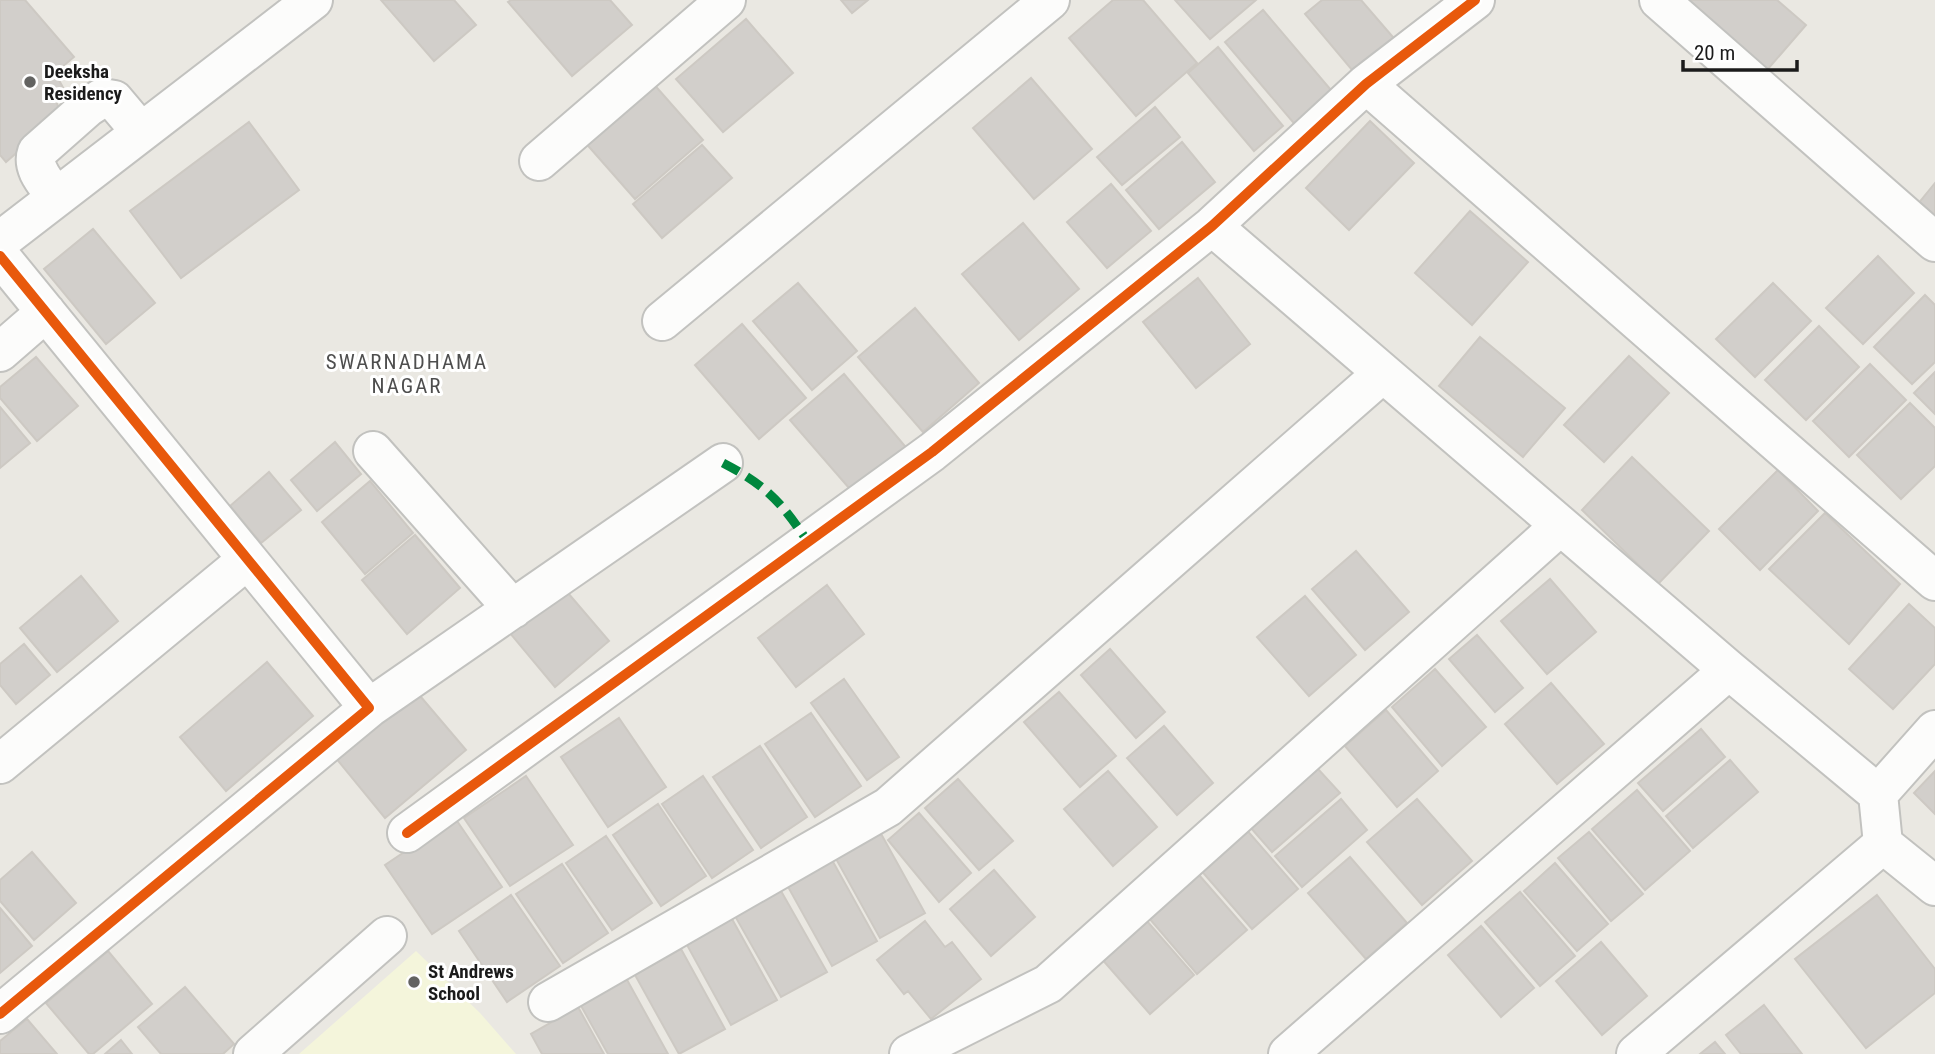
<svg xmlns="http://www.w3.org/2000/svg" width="1935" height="1054" viewBox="0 0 1935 1054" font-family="'Roboto Condensed',sans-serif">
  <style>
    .education { fill: #f4f5db }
    .building { fill: #d2cfcb; stroke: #cdc9c3; stroke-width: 2 }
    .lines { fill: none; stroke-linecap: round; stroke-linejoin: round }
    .minor-casing { stroke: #c2c2bf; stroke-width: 42 }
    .minor { stroke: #fcfcfb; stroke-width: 38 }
    .quiet { stroke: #00873e; stroke-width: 9; stroke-dasharray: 18 9; stroke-linecap: butt }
    .cycleway-casing { stroke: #fff; stroke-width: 15 }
    .cycleway { stroke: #e8590c; stroke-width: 10 }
    .poi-dot { fill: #636361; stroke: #fff; stroke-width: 2.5 }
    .labels { text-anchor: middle; stroke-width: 6; stroke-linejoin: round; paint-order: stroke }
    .poi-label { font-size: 19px; font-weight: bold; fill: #1b1b1b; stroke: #fff; text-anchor: start }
    .neighbourhood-label { font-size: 21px; letter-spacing: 2px; fill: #4e4e4e; stroke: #fff }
  </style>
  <rect width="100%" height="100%" fill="#eae8e2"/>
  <!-- education -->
  <path class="education" d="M416 951 480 1013 516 1054H299Z"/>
  <!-- building -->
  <path class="building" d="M0 0H25L74 57 55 73 65 91 56 101 61 114 6 162 0 155Z
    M381 0H454L476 25 434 61Z
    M511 0H610L632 25 572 76 508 2Z
    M841 0H868L852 13Z
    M1113 0H1143L1197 63 1136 116 1069 38Z
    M1175 0H1256L1210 39Z
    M1322 0H1361L1398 43 1358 77 1305 14Z
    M1686 0H1777L1806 25 1761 77Z
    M1263 10 1336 96 1298 128 1225 42Z
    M746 19 793 73 723 132 676 79Z
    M1218 47 1283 126 1254 151 1188 73Z
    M1031 78 1092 149 1034 199 973 128Z
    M651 81 703 140 635 199 583 140Z
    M1155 107 1180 137 1122 185 1097 157Z
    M1370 121 1414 163 1349 230 1306 188Z
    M249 122 299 190 181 278 130 211Z
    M1182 142 1215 182 1159 229 1126 190Z
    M702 145 732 178 662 238 633 204Z
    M1935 183V238L1908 216Z
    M1111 184 1151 231 1107 268 1067 222Z
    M1470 211 1528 262 1472 325 1415 273Z
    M1023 223 1079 289 1019 340 962 274Z
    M93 229 155 303 106 344 44 269Z
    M1878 256 1914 293 1863 344 1826 308Z
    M1198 278 1250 344 1196 388 1143 322Z
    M798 283 857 351 812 390 753 321Z
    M1773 283 1811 321 1755 377 1716 339Z
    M1925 295 1935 305V362L1912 384 1874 347Z
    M915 308 979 383 923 432 858 357Z
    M742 324 806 398 759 439 695 365Z
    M1819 326 1859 367 1806 420 1765 380Z
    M1480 337 1565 408 1523 457 1439 386Z
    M1629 356 1669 393 1604 462 1564 425Z
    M36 357 78 406 37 441 0 398V387Z
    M1870 364 1906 400 1849 457 1813 421Z
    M1935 372V414L1914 393Z
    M844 374 909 451 856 496 790 420Z
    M1910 403 1935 428V466L1901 499 1857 455Z
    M0 407 30 443 0 468Z
    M335 442 361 474 317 511 291 480Z
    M1632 457 1709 531 1658 584 1582 510Z
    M1778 470 1818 511 1760 570 1719 529Z
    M269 472 301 510 261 543 230 506Z
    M370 481 413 533 365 574 322 522Z
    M1825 513 1900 584 1849 644 1769 569Z
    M415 535 460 588 407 634 362 580Z
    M1356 551 1409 612 1365 650 1312 589Z
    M81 576 118 621 57 672 20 628Z
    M1550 579 1596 632 1547 674 1501 621Z
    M827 585 864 634 796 687 758 638Z
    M562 586 609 641 555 687 509 632Z
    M1305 596 1356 655 1309 696 1257 637Z
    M1909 604 1935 628V664L1893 709 1849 669Z
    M1477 635 1523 688 1495 712 1449 659Z
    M24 644 50 675 16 704 0 685V664Z
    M1110 649 1165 712 1136 738 1081 675Z
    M267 662 313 716 226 791 180 737Z
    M1435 669 1486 727 1442 766 1392 707Z
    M844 679 899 757 867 780 811 703Z
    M1551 683 1604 744 1557 784 1505 724Z
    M415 690 466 750 385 818 335 757Z
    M1059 692 1116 756 1080 787 1024 722Z
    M1386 710 1438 771 1397 807 1345 746Z
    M811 713 861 786 815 817 765 744Z
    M619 718 666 787 608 827 561 757Z
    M1164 726 1213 783 1177 815 1127 758Z
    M1701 729 1725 757 1663 811 1638 783Z
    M760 746 807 817 761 848 713 777Z
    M1730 760 1758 792 1693 848 1666 816Z
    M1318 769 1340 793 1272 852 1251 828Z
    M1108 771 1157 827 1113 866 1064 809Z
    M1935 771V814L1914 793Z
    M526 776 573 845 510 886 464 818Z
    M703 776 753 850 712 878 662 804Z
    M958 779 1013 841 979 870 925 808Z
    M1637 790 1690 851 1645 890 1592 829Z
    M1341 799 1367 830 1302 887 1275 856Z
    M1417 799 1472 861 1422 905 1367 842Z
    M658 804 706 876 661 906 613 835Z
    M919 813 971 873 939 902 888 840Z
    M455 818 502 887 432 934 385 865Z
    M1245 828 1298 889 1252 929 1199 868Z
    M880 832 925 913 880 938 835 857Z
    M1589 832 1643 894 1611 921 1558 858Z
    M606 836 652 903 612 930 566 863Z
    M32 852 76 903 34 940 0 901V880Z
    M1350 857 1407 923 1366 959 1308 893Z
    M832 860 877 941 832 966 787 885Z
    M1555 863 1608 924 1577 951 1524 891Z
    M562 864 608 933 563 963 516 894Z
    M994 870 1035 917 991 956 950 909Z
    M1199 875 1247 930 1197 974 1149 918Z
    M781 891 827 972 781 997 735 916Z
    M1520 892 1575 956 1540 986 1485 922Z
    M511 895 560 966 507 1002 459 931Z
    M1877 895 1935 969V993L1866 1048 1795 959Z
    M0 908 32 946 0 973Z
    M732 919 777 1000 731 1025 687 945Z
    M1146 920 1194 975 1150 1014 1101 958Z
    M925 921 945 947 952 942 981 979 931 1019 908 991 904 994 877 960Z
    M1481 926 1534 988 1501 1017 1448 955Z
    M1601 942 1647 996 1602 1035 1556 981Z
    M681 949 725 1029 679 1054 635 975Z
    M108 951 152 1004 93 1054H89L46 1003Z
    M626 978 668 1054H608L580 1004Z
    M185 987 234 1044 223 1054H161L138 1027Z
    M1764 1005 1802 1054H1741L1726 1035Z
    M578 1007 604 1054H542L531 1034Z
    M27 1019 57 1054H0V1041Z
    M121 1040 132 1054H105Z
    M1715 1042 1725 1054H1700Z"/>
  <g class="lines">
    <!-- minor casing -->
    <g class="minor-casing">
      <path id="minor" d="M1659 0 1935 242
        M1366 84 1935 581
        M539 161 726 0
        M56 197C47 184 31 169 37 152L88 107 102 98 114 100 141 132
        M1212 226 1729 670 1878 794 1883 844 1935 886
        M0 241 313 0
        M0 256C124 406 245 558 369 708L0 1014
        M662 321 1050 0
        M0 352 46 312
        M373 451 513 609
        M369 708 723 463
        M0 764 247 560
        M1878 794 1935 730
        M407 833 932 452 1212 226 1366 84 1475 0
        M548 1002 888 807 1383 373
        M253 1054 387 936
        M909 1054 1048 984 1560 526
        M1288 1054 1729 670
        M1636 1054 1883 844"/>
    </g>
    <!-- minor -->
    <use href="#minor" class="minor"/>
    <!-- quiet -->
    <path class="quiet" d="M723 463C767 486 781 502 808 542"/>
    <!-- cycleway casing -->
    <g class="cycleway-casing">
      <path id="cycleway" d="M0 256C124 406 245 558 369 708L0 1014
        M407 833 932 452 1212 226 1366 84 1475 0"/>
    </g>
    <!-- cycleway -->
    <use href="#cycleway" class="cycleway"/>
  </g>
  <!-- markers -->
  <g class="poi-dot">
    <circle cx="30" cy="82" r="7"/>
    <circle cx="414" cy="982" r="7"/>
  </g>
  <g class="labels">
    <!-- poi labels -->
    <g class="poi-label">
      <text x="44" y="78">Deeksha<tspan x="44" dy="22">Residency</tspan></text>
      <text x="428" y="978">St Andrews<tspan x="428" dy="22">School</tspan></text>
    </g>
    <!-- neighbourhood labels -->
    <g class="neighbourhood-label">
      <text x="407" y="369">SWARNADHAMA<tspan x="407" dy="24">NAGAR</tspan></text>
    </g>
  </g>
  <!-- scale -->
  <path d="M1683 60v10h114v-10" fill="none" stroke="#1b1b1b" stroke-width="3.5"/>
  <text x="1694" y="60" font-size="21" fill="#1b1b1b" stroke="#ffffff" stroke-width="5" paint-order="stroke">20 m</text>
</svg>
